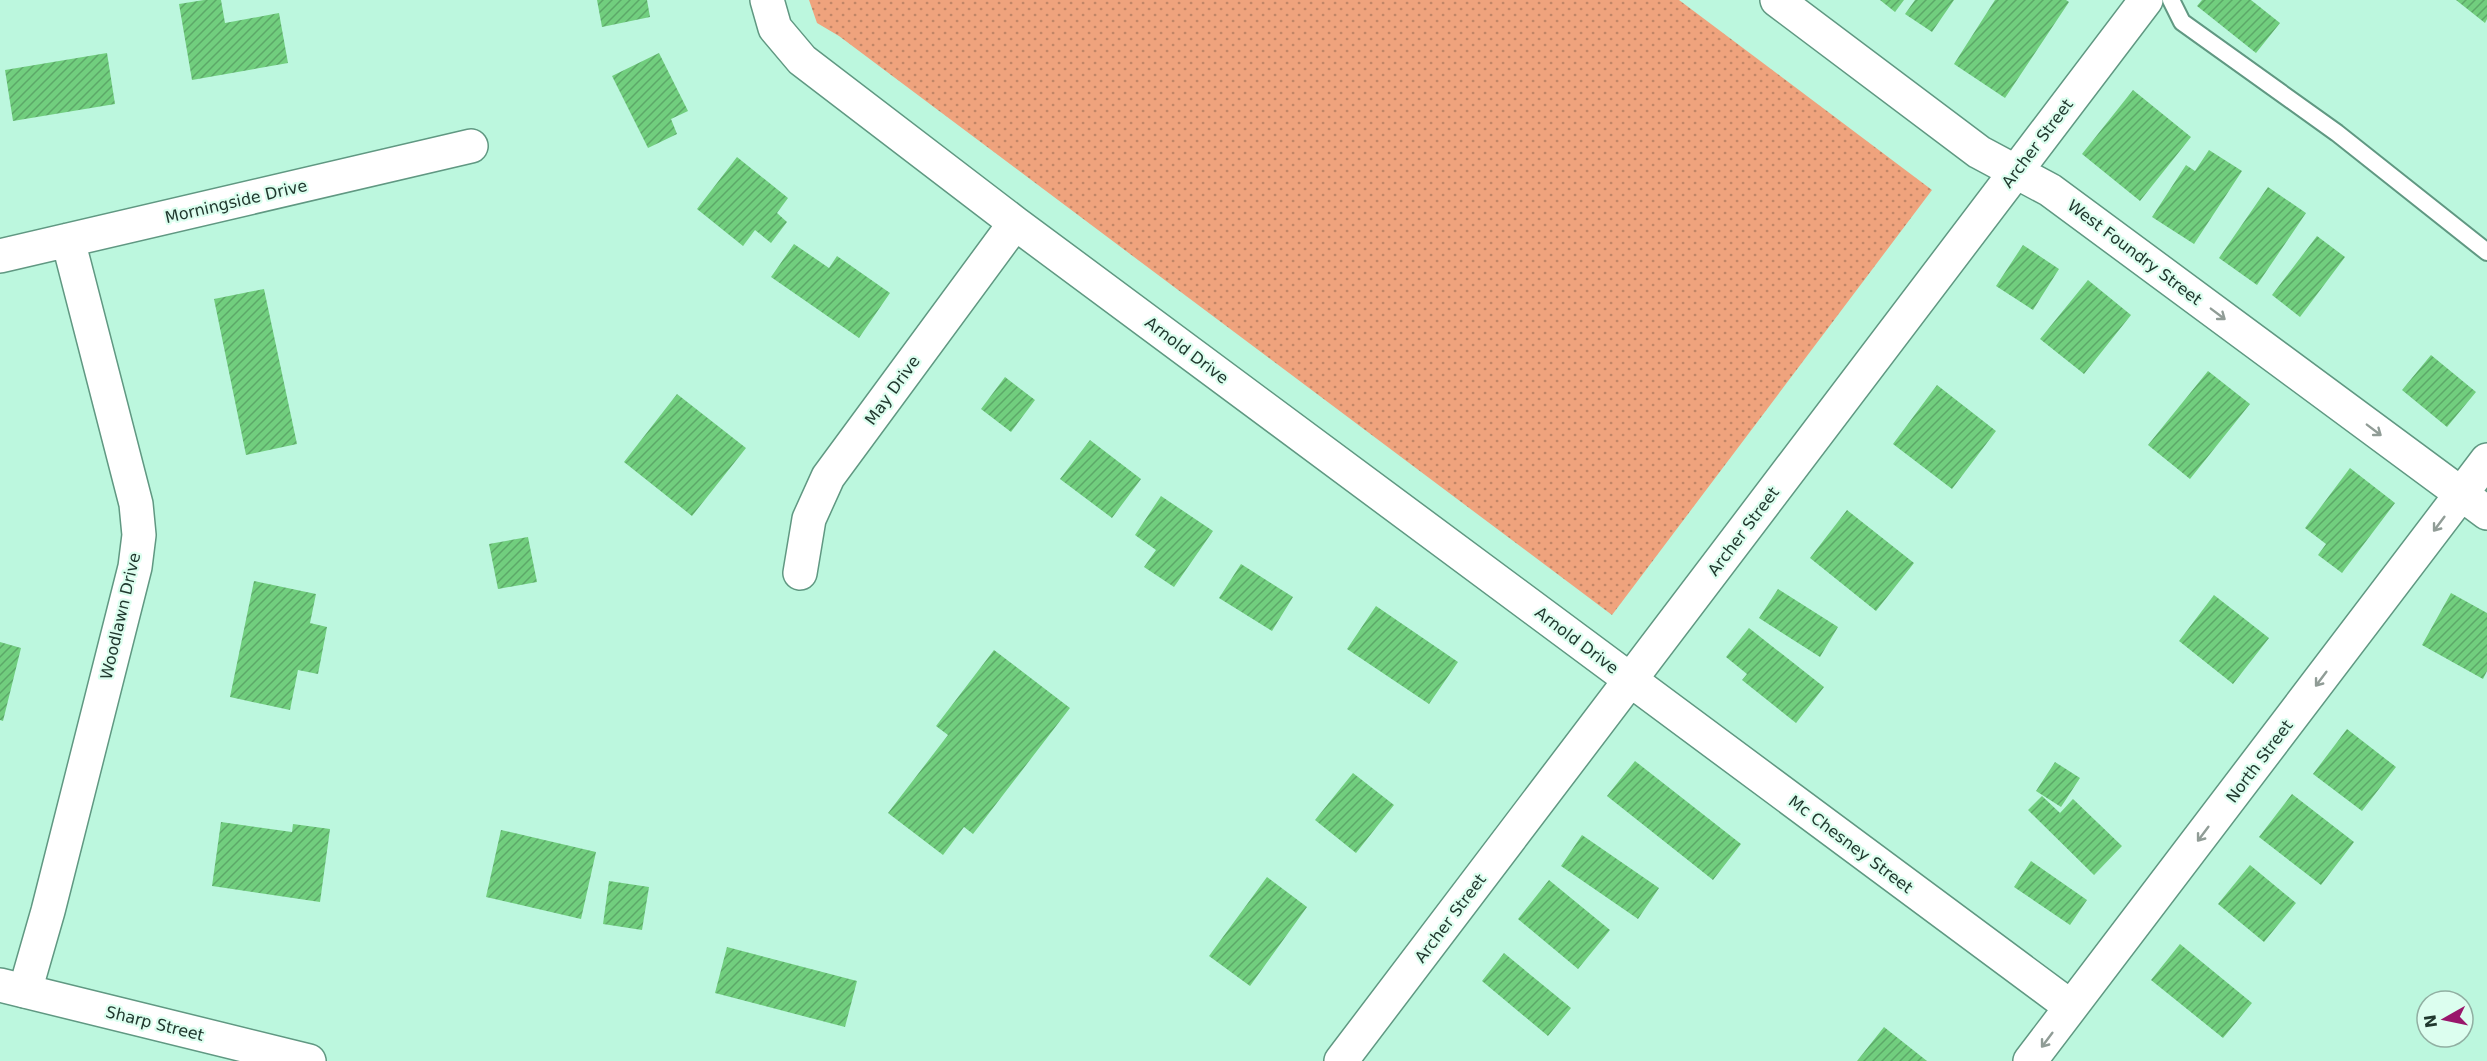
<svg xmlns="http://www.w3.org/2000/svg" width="2487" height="1061" viewBox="0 0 2487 1061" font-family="'DejaVu Sans',sans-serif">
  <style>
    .grass { fill: url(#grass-dots) }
    .building { fill: url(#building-hatch) }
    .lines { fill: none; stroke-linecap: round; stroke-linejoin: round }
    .service-casing { stroke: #609882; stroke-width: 20 }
    .minor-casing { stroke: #609882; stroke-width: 36 }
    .tertiary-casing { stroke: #609882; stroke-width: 36 }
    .service { stroke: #fff; stroke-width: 16 }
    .minor { stroke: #fff; stroke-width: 33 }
    .tertiary { stroke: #fff; stroke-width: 33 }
    .oneway { stroke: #909c96 }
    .labels { text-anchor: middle; stroke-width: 4.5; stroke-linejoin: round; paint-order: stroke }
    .street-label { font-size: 16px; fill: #20382e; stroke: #dcfeef }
  </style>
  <defs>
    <pattern id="grass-dots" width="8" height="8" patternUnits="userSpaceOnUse" patternTransform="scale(1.5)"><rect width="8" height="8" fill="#efa37d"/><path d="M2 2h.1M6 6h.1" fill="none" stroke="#c18667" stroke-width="1.8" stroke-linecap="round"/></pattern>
    <pattern id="building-hatch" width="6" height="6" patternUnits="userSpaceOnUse" patternTransform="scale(1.5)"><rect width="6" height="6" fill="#71ce7e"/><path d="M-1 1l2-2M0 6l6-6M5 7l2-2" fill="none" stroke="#5ca868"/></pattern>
  </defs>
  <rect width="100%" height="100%" fill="#bcf7de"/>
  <!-- grass -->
  <path class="grass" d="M809 0H1679L1932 190 1612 615 839 36 817 23Z"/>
  <!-- building -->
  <path class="building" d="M204 0H221L225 23 279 13 288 63 192 80 179 4Z
    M597 0H647L650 17 602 27Z
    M1880 0H1904L1895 12Z
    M1915 0H1954L1932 32 1905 14Z
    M1995 0H2066L2069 2 2005 98 1954 64Z
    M2202 0H2251L2280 23 2256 53 2197 6Z
    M2456 0H2487V19L2485 23Z
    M107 53 115 104 13 121 5 70Z
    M659 53 688 111 671 119 677 134 648 148 612 76Z
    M2133 90 2191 137 2140 201 2082 154Z
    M2209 150 2242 171 2194 244 2152 217 2186 165 2195 171Z
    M737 157 788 198 777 213 787 222 771 243 755 230 743 246 697 209Z
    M2268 187 2306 213 2257 285 2219 258Z
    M2317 236 2345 257 2300 317 2272 295Z
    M794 244 829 268 837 256 890 293 859 338 771 277Z
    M2023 245 2059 269 2033 310 1996 286Z
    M2088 280 2131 315 2084 374 2040 339Z
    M264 289 297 444 246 455 214 299Z
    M2431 355 2476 392 2447 427 2402 390Z
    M2208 371 2250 404 2190 479 2148 445Z
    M1005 377 1035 400 1011 432 981 409Z
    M1937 385 1996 431 1952 489 1893 444Z
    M677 394 746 448 692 516 624 462Z
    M1090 440 1141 479 1112 518 1060 479Z
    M2350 468 2395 503 2342 573 2318 555 2326 544 2305 528Z
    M1161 496 1213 531 1174 587 1144 567 1156 550 1135 535Z
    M1847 510 1914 563 1876 611 1810 558Z
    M528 537 537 582 498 589 489 544Z
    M1241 564 1293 597 1272 631 1219 598Z
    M254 581 316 594 310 623 327 627 318 674 298 670 290 710 230 697Z
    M1778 589 1838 627 1820 657 1759 618Z
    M2451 593 2487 613V671L2483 679 2422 645Z
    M2214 595 2269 638 2233 684 2179 641Z
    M1376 606 1458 662 1429 704 1347 649Z
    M1749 628 1824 687 1796 723 1742 680 1747 674 1726 657Z
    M0 642 21 648 3 721 0 720Z
    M994 650 1070 708 973 834 964 827 943 855 888 813 948 735 936 726Z
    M2347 729 2396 767 2362 811 2313 774Z
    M1635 761 1741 844 1713 880 1607 796Z
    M2055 762 2080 778 2061 807 2036 791Z
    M1353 773 1394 805 1356 853 1315 820Z
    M2292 794 2354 842 2321 885 2259 837Z
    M2042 796 2060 813 2073 799 2122 846 2094 875 2028 810Z
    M221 822 292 832 293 824 330 829 320 902 212 886Z
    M501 830 596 852 581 919 486 897Z
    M1582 835 1659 888 1638 919 1561 866Z
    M2031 861 2087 900 2070 925 2014 887Z
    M2250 865 2296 903 2264 942 2218 904Z
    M1267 877 1307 907 1250 986 1209 956Z
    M1549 880 1610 930 1578 969 1518 919Z
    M609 881 649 887 642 930 603 924Z
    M2180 944 2252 1003 2223 1038 2151 980Z
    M727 947 857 981 845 1027 715 993Z
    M1504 953 1571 1008 1548 1036 1482 981Z
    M1884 1027 1927 1061H1857Z"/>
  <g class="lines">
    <!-- service casing -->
    <g class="service-casing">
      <path id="service" d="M2171 0 2182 22 2337 133 2487 252"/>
    </g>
    <!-- minor casing -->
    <g class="minor-casing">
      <path id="minor" d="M767 0 775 28 802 60 1015 223 2071 1007
        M1777 0 1979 152 2050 190 2487 513
        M0 256 471 146
        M800 573 809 519 828 477 1015 223
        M25 991 48 911 135 567 139 535 136 504 68 240
        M1341 1061 2146 0
        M2030 1061 2487 460"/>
    </g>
    <!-- tertiary casing -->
    <g class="tertiary-casing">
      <path id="tertiary" d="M0 985 309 1061"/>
    </g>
    <!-- service -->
    <use href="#service" class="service"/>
    <!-- minor -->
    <use href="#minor" class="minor"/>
    <!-- tertiary -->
    <use href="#tertiary" class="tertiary"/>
  </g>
  <!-- one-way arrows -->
  <defs><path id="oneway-shaft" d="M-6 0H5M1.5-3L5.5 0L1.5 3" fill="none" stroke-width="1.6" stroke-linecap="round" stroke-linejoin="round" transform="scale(1.5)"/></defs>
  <g class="oneway">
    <use href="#oneway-shaft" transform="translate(2218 314) rotate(37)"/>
    <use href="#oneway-shaft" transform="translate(2374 430) rotate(37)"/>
    <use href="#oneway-shaft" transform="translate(2439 524) rotate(127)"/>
    <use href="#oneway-shaft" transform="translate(2321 679) rotate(127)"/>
    <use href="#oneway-shaft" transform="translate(2203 834) rotate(127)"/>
    <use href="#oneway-shaft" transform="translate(2047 1040) rotate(127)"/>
  </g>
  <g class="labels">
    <!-- street labels -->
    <g class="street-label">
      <text transform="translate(2037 143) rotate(-53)" y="6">Archer Street</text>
      <text transform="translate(236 201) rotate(-13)" y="6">Morningside Drive</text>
      <text transform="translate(2135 252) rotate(37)" y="6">West Foundry Street</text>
      <text transform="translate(1187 350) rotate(37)" y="6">Arnold Drive</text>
      <text transform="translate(892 390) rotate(-54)" y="6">May Drive</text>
      <text transform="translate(1743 531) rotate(-53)" y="6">Archer Street</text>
      <text transform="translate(120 616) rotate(-77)" y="6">Woodlawn Drive</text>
      <text transform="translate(1577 640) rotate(37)" y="6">Arnold Drive</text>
      <text transform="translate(2259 761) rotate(-53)" y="6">North Street</text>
      <text transform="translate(1851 844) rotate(37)" y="6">Mc Chesney Street</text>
      <text transform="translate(1450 918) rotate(-53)" y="6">Archer Street</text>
      <text transform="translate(155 1023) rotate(14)" y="6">Sharp Street</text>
    </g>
  </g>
  <!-- north arrow -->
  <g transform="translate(2445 1019) rotate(261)"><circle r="28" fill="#dcfeef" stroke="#91afa2" stroke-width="1.5"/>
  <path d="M0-4.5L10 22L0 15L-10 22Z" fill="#99166b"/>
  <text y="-9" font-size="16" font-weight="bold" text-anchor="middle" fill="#20382e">N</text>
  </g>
</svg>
